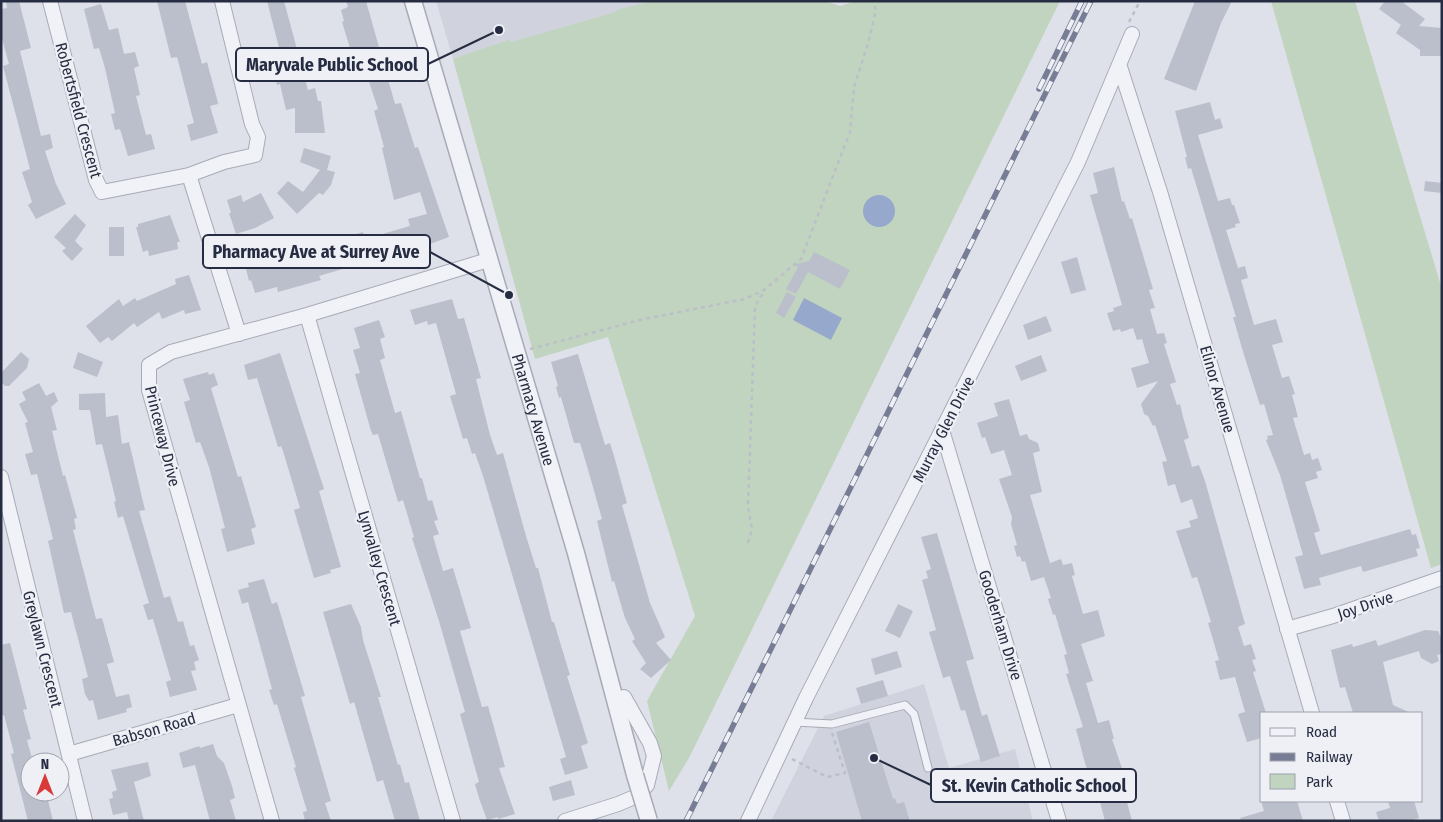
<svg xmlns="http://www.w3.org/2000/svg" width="1443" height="822" viewBox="0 0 1443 822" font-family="'Fira Sans Condensed',sans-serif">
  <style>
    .built { fill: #d0d3de }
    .green { fill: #c1d4bf }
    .water { fill: #96a8cc }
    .building { fill: #bbbfcc }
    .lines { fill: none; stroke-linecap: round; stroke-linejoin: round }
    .service-casing { stroke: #a7abb7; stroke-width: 9 }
    .minor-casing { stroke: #a7abb7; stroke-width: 16 }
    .tertiary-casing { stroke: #a7abb7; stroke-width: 19 }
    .path { stroke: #bcbfc8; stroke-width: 2.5; stroke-dasharray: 4 4; stroke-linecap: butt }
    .service { stroke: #f1f2f7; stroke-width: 7 }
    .minor { stroke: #f1f2f7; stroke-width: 14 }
    .tertiary { stroke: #f1f2f7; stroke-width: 16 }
    .rail-casing { stroke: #767d94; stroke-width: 5.5 }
    .rail { stroke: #eef0f6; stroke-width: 4; stroke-dasharray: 11; stroke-linecap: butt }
    .tertiary-bridge-casing { stroke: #a7abb7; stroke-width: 19; stroke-linecap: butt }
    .tertiary-bridge { stroke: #f1f2f7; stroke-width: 16 }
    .labels { text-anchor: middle; stroke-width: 4.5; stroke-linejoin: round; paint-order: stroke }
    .street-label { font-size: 16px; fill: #262c41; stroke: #eef0f6 }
    .leader { fill: none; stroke: #262c41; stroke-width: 2 }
    .callout-dot { fill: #262c41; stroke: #eef0f6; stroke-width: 2 }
    .callout { fill: #eef0f6; stroke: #262c41; stroke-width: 2 }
    .callout-label { font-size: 18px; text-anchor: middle; font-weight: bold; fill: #262c41 }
  </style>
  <rect width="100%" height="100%" fill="#dee1e9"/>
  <!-- built -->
  <path class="built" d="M436 1H653L453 59Z
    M924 684 949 768 1015 749 1033 821H771L824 716Z"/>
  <!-- green -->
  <path class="green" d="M653 1H825L840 6 856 1H1060L689 758 669 791 647 701 695 616 608 337 535 359 453 59 508 40 511 42 615 12 616 10Z
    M1271 1H1355L1442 289V564L1431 568Z"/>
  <!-- water -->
  <path class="water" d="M863 211a16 16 0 1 1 32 0a16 16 0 1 1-32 0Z
    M804 298 842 318 831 340 793 320Z"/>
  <!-- building -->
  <path class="building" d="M6 1H19L31 48 20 51 41 136 50 134 53 148 45 151 56 184 66 204 36 219 28 205 32 202 22 172 30 169 3 66 9 64 1 35V9L7 8Z
    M157 1H185L202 64 207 62 217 99 218 104 210 106 218 133 191 141 187 125 194 123 177 57 171 58Z
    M267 1H284L308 90 315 88 318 101H321L325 133H295V108L286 110 280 84 277 85 273 71 284 67Z
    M346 1H366L395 104 401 103 415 148 418 147 449 237 430 244 432 251 419 255 418 253 384 262 383 257 319 276 321 280 278 292 277 287 255 293 251 280 249 281 244 261 256 257 263 267 324 249 323 244 336 240 363 232 365 239 410 226 408 219 427 214 420 192 394 200 382 148 384 147 374 111 378 109 368 79 360 81 342 22 344 21 341 10 348 7Z
    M1195 1H1232L1221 23 1196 91 1164 79Z
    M1385 1H1401L1425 19 1419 26 1442 28V56H1420V50L1396 33 1401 25 1379 9Z
    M101 4 109 30 118 28 124 54 135 52 139 66 134 68 140 95 136 96 146 135 151 134 155 149 128 156 120 129 115 130 111 114 115 113 105 68 99 48 94 49 84 9Z
    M1210 102 1215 120 1220 118 1223 128 1198 135 1218 201 1230 198 1232 205H1234L1240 223 1235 224 1236 227 1226 230 1238 268 1245 266 1248 278 1241 280 1254 325 1276 319 1283 342 1272 345 1282 378 1289 376 1295 394 1292 395 1298 417 1293 418 1304 455 1310 453 1312 460 1318 458 1322 470 1316 472 1318 478 1305 482 1320 531 1314 533 1321 555 1410 529 1412 535 1416 534 1420 548 1416 549 1418 556 1363 572 1361 566 1319 578 1321 585 1304 589 1295 557 1303 555 1280 475 1266 440 1268 439 1267 436 1273 435 1264 404 1260 405 1244 355 1233 317H1236L1191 168 1188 169 1185 157H1187L1175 111Z
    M304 148 331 156 327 170 335 172 331 185 323 195 319 193 297 214 277 193 288 181 303 192 320 170 300 162Z
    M1114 167 1122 202 1124 201 1130 219 1132 218 1153 289 1149 290 1155 308 1150 309 1157 334 1164 333 1167 343 1164 344 1176 382 1170 384 1177 405 1180 404 1183 417 1189 438 1184 440 1192 467 1199 465 1205 481 1245 624 1238 627 1244 646 1251 644 1256 659 1252 660 1256 671 1253 672 1266 713H1262V738L1247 742 1238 714 1245 712 1235 677 1220 680 1215 661 1219 660 1208 623 1211 622 1197 577 1192 578 1176 531 1191 527 1189 521 1198 518 1192 499 1181 503 1175 484 1168 486 1162 462 1167 461 1155 425 1153 426 1148 416 1144 414 1141 404 1158 381 1137 388 1131 368 1149 363 1142 339 1137 340 1133 328 1121 332 1120 329 1113 331 1107 313 1114 311 1113 308 1122 305 1090 195 1098 193 1093 173Z
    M1425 181 1442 183V193L1424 191Z
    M261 193 274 218 255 228 236 234 229 213H231L227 200 241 195 243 202Z
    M75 214 86 225 75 241 83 249 72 261 62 251 66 248 54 237Z
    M170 215 180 242H177L178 249 149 256 148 250 143 252 136 227H138V224Z
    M109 227H124V256H109Z
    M814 252 850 270 840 289 808 272 796 294 786 289 798 267 793 265 809 261Z
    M1077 257 1086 290 1071 294 1061 262Z
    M189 275 201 310 185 314 184 310 162 319 159 312 137 327 134 323 112 341 108 337 100 343 86 326 119 299 123 306 135 298 137 301 176 284 175 279Z
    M787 292 796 297 784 318 776 313Z
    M452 299 458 319 464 318 481 378 476 379 490 435 497 455 503 453 526 536 536 568H538L552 622H554L563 652 570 675 567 676 588 743 581 746 588 768 565 775 560 759 566 757 483 476 475 453 472 454 467 438 463 439 457 419 450 396 456 394 436 323 428 325 427 321 415 325 410 310Z
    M1046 316 1052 331 1028 340 1023 325Z
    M379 320 385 337 380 339 385 358 380 360 395 413 401 411 420 478H422L428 501 432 500 438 520 434 521 439 534 433 536 443 571 453 568 471 628 460 631 482 707 488 706 505 767 499 768 515 814 498 819V817L487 820 479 798 475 784 479 782 460 714 465 712 439 621 412 538 414 537 403 500 398 502 378 434 373 435 371 431 355 374 360 373 353 350 360 348 354 328Z
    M21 352 29 359 27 368 9 386H5L1 382V373Z
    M78 352 103 362 97 377 73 368Z
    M280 353 324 489 319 491 341 567 330 570 331 573 314 578 294 510 300 508 283 451 281 446 278 447 257 378 248 380 244 365Z
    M578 354 605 445 610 443 614 456 627 503 622 505 650 603 665 637 656 643 671 660 651 678 640 669 646 663 632 641 635 639 625 618 614 581 612 582 597 521 602 519 587 466 580 443H574L561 397 559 398 556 387 558 386 551 362Z
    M1041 355 1047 371 1021 381 1015 366Z
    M208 372 209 375 214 373 218 385 211 388 238 477 241 476 256 527 251 529 255 544 227 552 221 529 225 528 209 467 200 442 196 443 184 402 190 400 183 379Z
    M39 383 46 396 54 392 58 401 51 407 57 430 52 431 63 476 65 475 77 518 74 519 76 529 73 530 96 619 102 618 114 662 107 664 116 697 129 694 132 707 126 709 127 712 98 720 93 700 89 701 85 694 82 679 88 677 71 612 64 613 48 541 53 539 37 474 31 475 25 454 33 452 25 423 28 422 19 404 26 400 22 392Z
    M105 393 106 417 118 415 122 444 129 442 145 510 139 511 164 598 170 596 178 622 183 621 190 646 194 645 199 660 194 662 196 670 191 671 197 690 170 697 166 682 171 680 153 619 148 620 143 605 149 603 123 516 118 518 114 502 116 501 102 444 96 445 90 410H79V394Z
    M1009 399 1020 436 1027 434 1029 439 1038 443 1040 451 1033 453 1042 492 1030 495 1050 563 1061 559 1063 565 1072 563 1075 575 1072 576 1083 614 1098 610 1105 636 1081 644 1093 681 1086 683 1098 723 1109 720 1114 739H1112L1125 777 1121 779 1132 821H1105L1096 787 1093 788 1085 763 1076 729 1083 727 1066 674 1069 673 1064 655 1067 654 1055 614 1053 615 1048 599 1051 598 1044 577 1031 581 1025 561 1022 562 1020 556 1017 557 1014 546 1017 545 1011 524 1012 517 999 479 1012 475 1004 450 991 454 985 437 982 438 977 423 998 416 994 403Z
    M937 533 974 659 966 661 968 668 982 716 987 714 1000 756 981 762 965 710 961 711 950 676 943 678 929 632 936 630 922 580 928 578 926 571 931 569 921 537Z
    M264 579 272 604 277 602 305 696 301 697 331 801 325 803 331 821H305L303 812 307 811 294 768 296 767 277 704 274 705 269 690 272 689 258 638 248 602 242 604 238 590 249 587 248 583Z
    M351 604 361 627 363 640 381 697H378L398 765 400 764 405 783 409 782 420 821H395L383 780 377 782 355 705 354 702 350 704 323 612Z
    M898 604 913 611 900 638 885 631Z
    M1425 630 1438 631 1442 640V654L1437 655 1439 661 1432 664 1421 658 1419 651 1383 662 1393 705 1411 713H1353L1345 687 1340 688 1331 650 1352 644 1353 647 1376 640 1378 646Z
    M10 643 27 709 23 710 31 739 27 740 33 762H30V792H46L53 821H28L11 754 14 753 4 715 1 716V645Z
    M897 651 902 667 875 675 871 659Z
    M883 680 888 696 861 704 856 688Z
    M869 722 893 799 895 798 897 804 904 802 910 821H862L836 732Z
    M213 744 217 756 224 763 232 786 235 798 230 800 236 821H210L195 765 183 768 179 753 199 746 200 748Z
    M148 762 151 776 134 782 144 821H129L127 812 113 815 109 799 113 798 112 792 117 790 111 770Z
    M571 780 575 795 553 801 549 787Z
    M1261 801H1297L1303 821H1241L1240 818 1264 811Z
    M1388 801H1414L1419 818 1409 821H1379L1376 812 1390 808Z"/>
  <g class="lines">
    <!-- service casing -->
    <g class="service-casing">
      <path id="service" d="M794 722 832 724 905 705 914 714 928 768"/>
    </g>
    <!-- minor casing -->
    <g class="minor-casing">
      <path id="minor" d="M50 1 96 180 102 192 189 175 224 162 255 155 258 137 252 124 222 1
        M1120 67 1161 195 1312 713
        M189 175 239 334
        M307 315 453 821
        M942 430 1059 821
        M1 477 85 821
        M1287 629 1333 616 1442 578
        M69 754 238 705
        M1337 801 1343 821
        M272 821 149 390V365L171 352 307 315 488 260
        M565 821 618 804 637 796 647 785 654 756 650 743 624 697
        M748 821 806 698 1078 162 1132 34"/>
    </g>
    <!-- tertiary casing -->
    <g class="tertiary-casing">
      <g id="tertiary">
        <path id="s1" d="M413 1 576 553 635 775"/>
      </g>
    </g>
    <!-- path -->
    <path class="path" d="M1129 22 1140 1
      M530 349 644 319 745 299 764 290 801 259 850 132 854 87 868 44 876 10 873 1
      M748 543 752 529 748 507 755 307 764 291
      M792 759 827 777 845 773 832 733"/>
    <!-- service -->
    <use href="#service" class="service"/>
    <!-- minor -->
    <use href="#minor" class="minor"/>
    <!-- tertiary -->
    <use href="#tertiary" class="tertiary"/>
    <!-- rail casing -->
    <g class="rail-casing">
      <path id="rail" d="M1039 89 1082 1
        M686 821 1091 1"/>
    </g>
    <!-- rail -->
    <use href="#rail" class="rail"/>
    <!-- tertiary-bridge casing -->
    <g class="tertiary-bridge-casing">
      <path id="tertiary-bridge" d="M635 775 649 821"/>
    </g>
    <!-- tertiary-bridge -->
    <use href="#tertiary-bridge" class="tertiary-bridge"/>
  </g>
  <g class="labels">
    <!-- street labels -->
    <g class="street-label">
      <text transform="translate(79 110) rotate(75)" y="6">Robertsfield Crescent</text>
      <text transform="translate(1218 389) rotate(74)" y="6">Elinor Avenue</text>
      <text dy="6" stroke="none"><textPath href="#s1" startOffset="426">Pharmacy Avenue</textPath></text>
      <text transform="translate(943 429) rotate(-63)" y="6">Murray Glen Drive</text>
      <text transform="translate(163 436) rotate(76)" y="6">Princeway Drive</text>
      <text transform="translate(380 568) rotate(74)" y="6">Lynvalley Crescent</text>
      <text transform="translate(1365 605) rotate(-19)" y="6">Joy Drive</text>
      <text transform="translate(1001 625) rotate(73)" y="6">Gooderham Drive</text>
      <text transform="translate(43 649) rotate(76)" y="6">Greylawn Crescent</text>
      <text transform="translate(154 729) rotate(-16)" y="6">Babson Road</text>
    </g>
  </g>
  <!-- callouts -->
  <path class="leader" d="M499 30L428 64M509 295L430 252M874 758L931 785"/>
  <g class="callout-dot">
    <circle cx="499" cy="30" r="5"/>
    <circle cx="509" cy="295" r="5"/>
    <circle cx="874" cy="758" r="5"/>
  </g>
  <g class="callout">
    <rect x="236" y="48" width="192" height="33" rx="5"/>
    <rect x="203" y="235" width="227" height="33" rx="5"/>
    <rect x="931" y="769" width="205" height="33" rx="5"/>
  </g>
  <g class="callout-label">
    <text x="332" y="71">Maryvale Public School</text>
    <text x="316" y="258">Pharmacy Ave at Surrey Ave</text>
    <text x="1034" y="792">St. Kevin Catholic School</text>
  </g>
  <!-- border -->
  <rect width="1443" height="822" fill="none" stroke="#262c41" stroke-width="5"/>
  <!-- legend -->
  <rect x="1260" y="712" width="162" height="90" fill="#eef0f6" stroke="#9ea2ae"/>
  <rect x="1270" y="728" width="25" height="8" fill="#f1f2f7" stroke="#9ea2ae"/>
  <text x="1306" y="737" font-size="15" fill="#262c41">Road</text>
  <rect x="1270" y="753" width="25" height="8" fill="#767d94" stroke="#9ea2ae"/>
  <text x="1306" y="762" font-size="15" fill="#262c41">Railway</text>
  <rect x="1270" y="774" width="25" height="15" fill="#c1d4bf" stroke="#9ea2ae"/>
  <text x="1306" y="787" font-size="15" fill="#262c41">Park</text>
  <!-- north arrow -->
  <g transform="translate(45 777)"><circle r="24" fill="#eef0f6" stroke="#9ea2ae"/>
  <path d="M0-4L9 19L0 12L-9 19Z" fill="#d93938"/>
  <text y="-8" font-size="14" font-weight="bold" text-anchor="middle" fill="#262c41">N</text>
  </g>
</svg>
